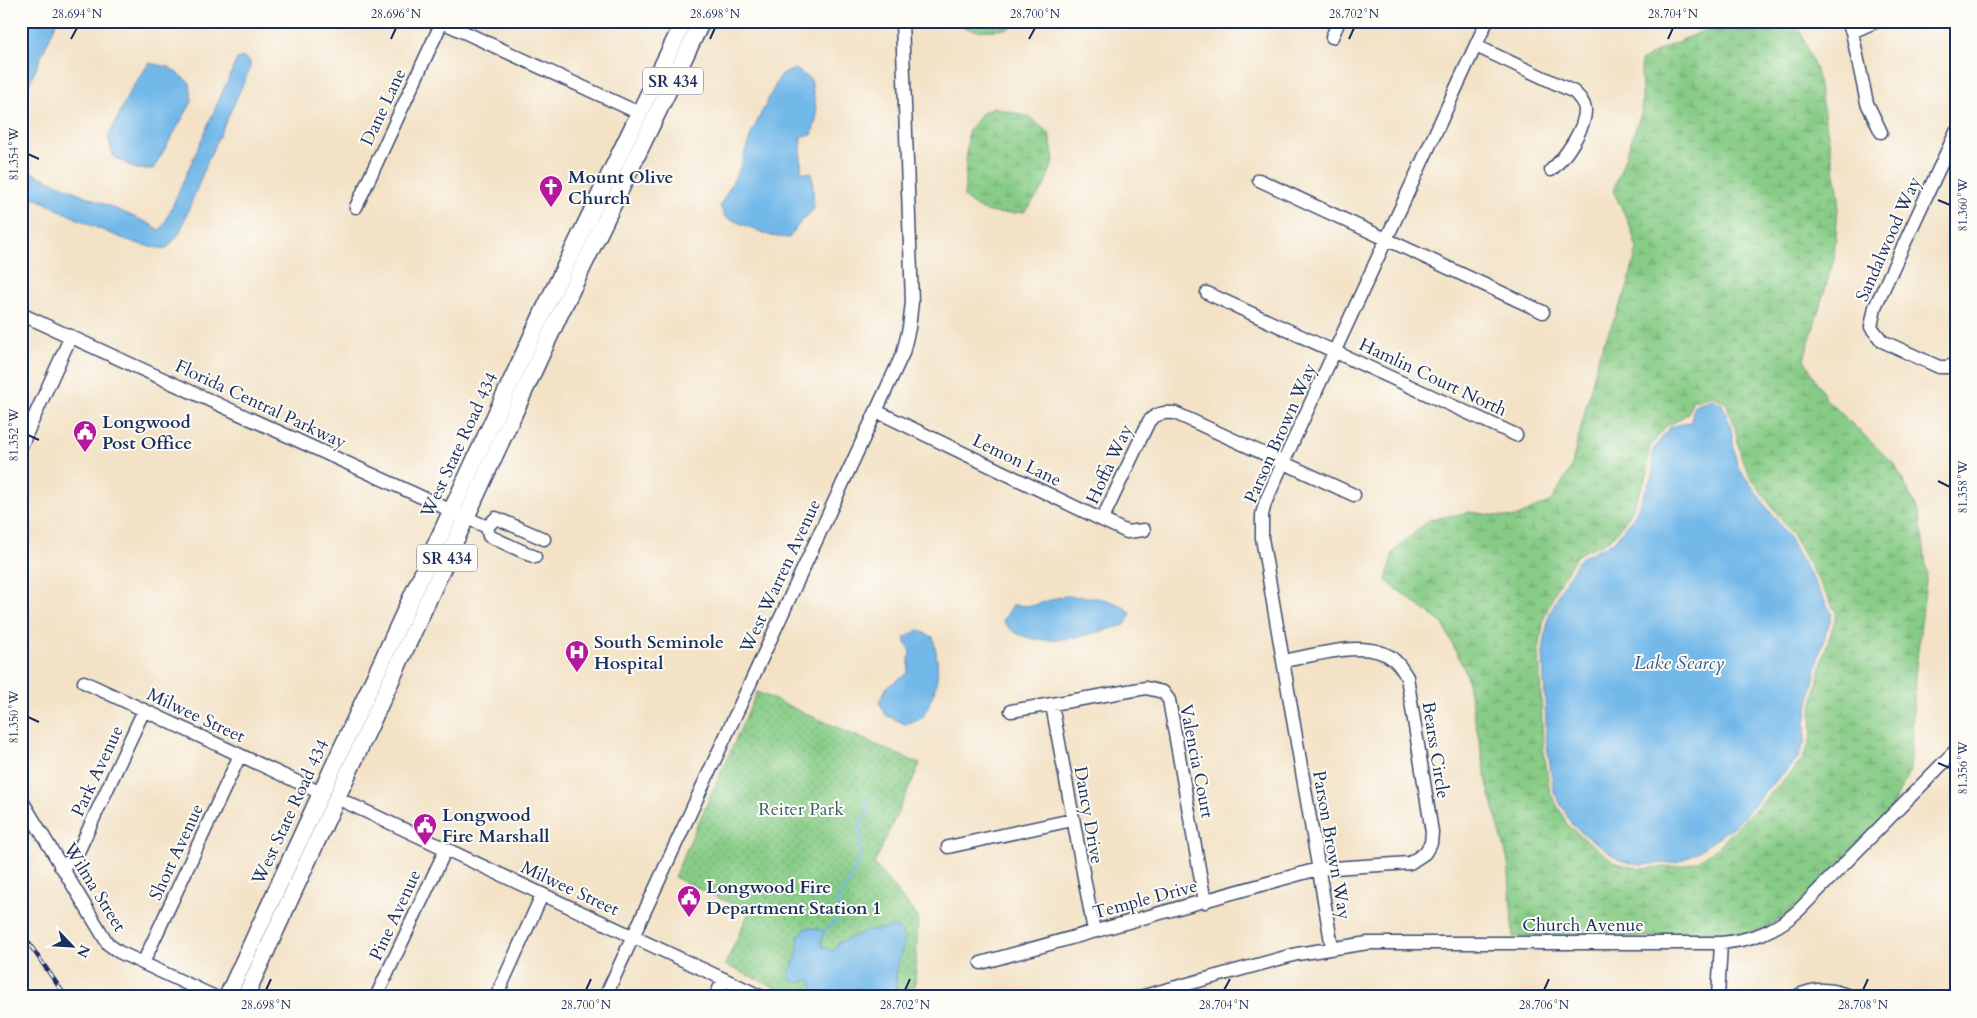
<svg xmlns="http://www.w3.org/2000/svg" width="1977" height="1018" viewBox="0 0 1977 1018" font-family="Cardo,serif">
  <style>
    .wetland { fill: url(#wetland-marsh); stroke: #517e72; fill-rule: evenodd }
    .park { fill: url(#park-dots); stroke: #517e72 }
    .water { fill: #72b8e9; stroke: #4674a4 }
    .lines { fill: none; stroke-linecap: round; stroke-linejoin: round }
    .stream { stroke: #72b8e9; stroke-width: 2.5 }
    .minor-casing { stroke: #3b4a6e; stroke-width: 15 }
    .major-casing { stroke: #3b4a6e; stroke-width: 19 }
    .minor { stroke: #fff; stroke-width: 12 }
    .major { stroke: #fff; stroke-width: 16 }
    .rail-casing { stroke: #1b2f5e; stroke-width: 4.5 }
    .rail { stroke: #fdfcf7; stroke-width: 2.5; stroke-dasharray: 8; stroke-linecap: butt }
    .ticks { fill: none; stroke: #1b2f5e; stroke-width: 2 }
    .labels { text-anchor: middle; stroke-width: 4; stroke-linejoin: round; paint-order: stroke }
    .shield { fill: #fdfcf7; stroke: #5f6c8c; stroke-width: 1 }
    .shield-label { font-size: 16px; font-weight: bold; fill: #1b2f5e }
    .street-label { font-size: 18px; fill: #1b2f5e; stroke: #fdfcf7 }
    .poi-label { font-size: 18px; font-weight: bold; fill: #1b2f5e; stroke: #fdfcf7; text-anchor: start }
    .park-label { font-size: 18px; fill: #3b5e6a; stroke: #fdfcf7 }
    .water-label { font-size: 19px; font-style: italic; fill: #355888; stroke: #fdfcf7 }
    .neatline { fill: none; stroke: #1b2f5e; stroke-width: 2 }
    .ticks-label { font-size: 12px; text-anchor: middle; fill: #1b2f5e }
  </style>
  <defs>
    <pattern id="wetland-marsh" width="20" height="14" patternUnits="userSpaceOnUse" patternTransform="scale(1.25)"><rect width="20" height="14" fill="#87cc86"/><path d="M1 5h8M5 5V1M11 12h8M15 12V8" fill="none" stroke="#6ea671"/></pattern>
    <pattern id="park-dots" width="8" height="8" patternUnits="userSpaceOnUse" patternTransform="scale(1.25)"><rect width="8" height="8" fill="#87cc86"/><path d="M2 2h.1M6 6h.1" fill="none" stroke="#6ea671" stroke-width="1.8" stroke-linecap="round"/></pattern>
  </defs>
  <rect width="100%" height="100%" fill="#fdfcf7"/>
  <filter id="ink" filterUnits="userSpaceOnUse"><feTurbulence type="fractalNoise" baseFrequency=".02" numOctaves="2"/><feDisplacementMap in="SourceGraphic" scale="10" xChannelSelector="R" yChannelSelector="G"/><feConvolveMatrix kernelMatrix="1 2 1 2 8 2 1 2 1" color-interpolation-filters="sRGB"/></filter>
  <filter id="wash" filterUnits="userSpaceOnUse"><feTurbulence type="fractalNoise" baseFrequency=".0096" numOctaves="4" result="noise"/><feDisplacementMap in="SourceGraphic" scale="20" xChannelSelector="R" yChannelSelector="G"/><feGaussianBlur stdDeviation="1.12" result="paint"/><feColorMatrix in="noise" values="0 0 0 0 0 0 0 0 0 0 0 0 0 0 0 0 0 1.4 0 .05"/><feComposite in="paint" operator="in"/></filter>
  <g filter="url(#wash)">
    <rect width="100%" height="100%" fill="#f3e2c6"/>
    <!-- wetland -->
    <path class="wetland" d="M956 21H1014L1010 28C994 30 969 35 956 21Z
      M1727 21H1794L1798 25 1816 70 1839 196 1834 259 1804 359 1826 399 1895 465 1919 513 1927 572 1915 676 1910 771 1890 810 1796 907 1767 928 1733 937H1513L1508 861 1488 787 1466 673 1443 624 1386 581 1393 552 1429 520 1469 512 1513 518 1551 501 1571 468 1599 355 1627 289 1637 249 1629 223 1613 191 1642 111 1641 61C1668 43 1697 35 1727 21ZM1712 395 1726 403 1734 423 1741 457 1751 478 1792 534 1837 614 1823 657 1811 713 1812 733 1809 744 1801 762 1716 849 1698 861 1680 866 1641 869 1616 863 1568 826 1550 792 1543 745 1539 652 1544 617 1557 587 1577 555 1611 539 1630 514 1648 473 1649 448 1667 425 1677 421 1688 413 1692 401Z
      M993 107 1029 117 1049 133 1054 160 1043 189 1024 212C999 215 982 215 964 197L968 132 980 115Z"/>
    <!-- park -->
    <path class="park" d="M757 692 920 764 874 864 918 917 915 986 905 989V997H796L725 965 749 912 674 877Z"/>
    <!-- water -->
    <path class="water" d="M24 21H57L21 102V26Z
      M243 57 250 61V69L208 160 179 234 167 248C136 252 53 206 21 191V168L148 223 159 230 164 225 237 59Z
      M149 63 169 67 190 83 192 102 153 169H136L114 157 108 138 130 91Z
      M796 69 811 80 817 115 812 135 801 136V172L812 173 814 209 801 221 789 238 771 236 725 217 720 206 739 170 752 132 781 74Z
      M1712 399 1722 404 1730 424 1737 466 1788 536 1832 614 1819 655 1805 723V742L1797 760 1770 786 1738 823 1699 851 1679 862 1640 865 1619 860 1572 825 1554 792 1547 745 1543 653 1548 618 1561 589 1580 558 1614 542 1634 516 1653 474V450L1670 427 1691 422 1694 405Z
      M1063 596C1088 597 1112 596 1131 613L1125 625C1092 633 1027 656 1003 621L1013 605 1032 606Z
      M918 630 933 637C941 672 939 686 922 718L905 724 886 715 879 702 887 687 908 673 910 651 904 638Z
      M807 927 825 931 821 940 823 947 831 951 836 948 838 943 864 932 896 927 905 939 896 971V997H815L811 981 806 980 799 983 790 979 789 972 796 959 799 935Z"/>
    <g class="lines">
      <!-- stream -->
      <path class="stream" d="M825 931 838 920 840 909 836 903 851 879 860 856V824L867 815 866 801 872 798V796"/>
    </g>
  </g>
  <g filter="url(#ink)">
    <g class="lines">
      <!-- minor casing -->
      <g class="minor-casing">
        <path id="minor" d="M440 21 639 113
          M1847 21 1852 32 1867 103 1881 132
          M1852 32 1877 21
          M1332 37 1339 21
          M1476 46 1574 92C1579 97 1584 102 1585 109 1586 128 1564 159 1551 170
          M1956 132 1875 307 1871 327 1882 341 1939 367H1947L1956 364
          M1259 180 1543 312
          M356 207 442 22
          M1207 293 1516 435
          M21 314 487 527
          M876 411 1127 532 1144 530
          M21 446 71 336
          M1102 520 1149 421C1157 413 1164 412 1175 413L1354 495
          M487 527 496 518 544 539
          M487 527 489 536 535 557
          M84 682 321 793
          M1052 705 1094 931
          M1011 711 1146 688 1163 692 1169 700 1205 902
          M337 798 762 997
          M21 799 108 944 119 952 215 997
          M948 847 1072 820
          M60 866 71 861 78 852 144 710
          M1332 947 1262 538V515L1265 503 1283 463 1487 21
          M143 963 240 755
          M981 963 1318 869 1410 863 1425 853 1431 843 1432 832 1407 677C1403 671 1399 663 1393 659 1367 638 1313 656 1283 661
          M376 997 446 849
          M496 997 542 895
          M605 997 903 353 909 328 912 302 902 21
          M715 997 724 979
          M1140 997 1297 954 1368 943H1721C1752 940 1776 931 1799 910L1956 750
          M1718 997 1721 943
          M1795 997C1815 987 1831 988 1852 997"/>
      </g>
      <!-- major casing -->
      <g class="major-casing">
        <path id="major" d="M227 997 544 310 684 21
          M245 997 558 318 702 21"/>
      </g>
      <!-- minor -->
      <use href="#minor" class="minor"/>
      <!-- major -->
      <use href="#major" class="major"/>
      <!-- rail casing -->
      <g class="rail-casing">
        <path id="rail" d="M21 932 66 997"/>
      </g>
      <!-- rail -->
      <use href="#rail" class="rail"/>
    </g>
  </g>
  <!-- ticks -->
  <path class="ticks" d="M71 39 77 28M391 39 396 28M710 39 715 28M1029 39 1035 28M1349 39 1354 28M1668 39 1673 28M28 154 39 159M1938 200 1950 205M28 435 39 440M1938 481 1950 487M28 717 39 722M1938 763 1950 768M266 990 271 979M586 990 591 979M905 990 910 979M1224 990 1230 979M1544 990 1549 979M1863 990 1868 979"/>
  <!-- icons -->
  <defs>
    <g id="church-pin" transform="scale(1.25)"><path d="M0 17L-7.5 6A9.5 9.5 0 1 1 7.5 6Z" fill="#b5179e" stroke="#fdfcf7"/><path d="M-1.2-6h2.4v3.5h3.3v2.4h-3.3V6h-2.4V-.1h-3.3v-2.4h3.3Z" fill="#fff"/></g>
    <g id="civic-pin" transform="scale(1.25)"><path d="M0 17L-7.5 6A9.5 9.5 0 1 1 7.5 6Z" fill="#b5179e" stroke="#fdfcf7"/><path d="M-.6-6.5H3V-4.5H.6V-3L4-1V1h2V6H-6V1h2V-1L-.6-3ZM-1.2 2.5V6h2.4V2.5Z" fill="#fff"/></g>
    <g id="hospital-pin" transform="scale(1.25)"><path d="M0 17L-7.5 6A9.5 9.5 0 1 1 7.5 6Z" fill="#b5179e" stroke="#fdfcf7"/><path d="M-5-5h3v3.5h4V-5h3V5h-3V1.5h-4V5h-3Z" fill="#fff"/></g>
  </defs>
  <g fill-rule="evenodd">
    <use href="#church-pin" x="551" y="187"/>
    <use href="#civic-pin" x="85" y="432"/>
    <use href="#hospital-pin" x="577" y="652"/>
    <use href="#civic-pin" x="425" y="825"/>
    <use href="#civic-pin" x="689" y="897"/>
  </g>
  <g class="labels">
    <!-- shield labels -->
    <g class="shield">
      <rect x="643" y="67.5" width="60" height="27" rx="4"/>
      <rect x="417" y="544.5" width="60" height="27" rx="4"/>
    </g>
    <g class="shield-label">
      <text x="673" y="87">SR 434</text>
      <text x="447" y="564">SR 434</text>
    </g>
    <!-- street labels -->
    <g class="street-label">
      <text transform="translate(383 107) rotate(-65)" y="6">Dane Lane</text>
      <text transform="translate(1888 239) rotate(-66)" y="6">Sandalwood Way</text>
      <text transform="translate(1433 377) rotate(25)" y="6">Hamlin Court North</text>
      <text transform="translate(261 404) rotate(25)" y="6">Florida Central Parkway</text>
      <text transform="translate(1280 433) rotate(-66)" y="6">Parson Brown Way</text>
      <text transform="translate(459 445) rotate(-65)" y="6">West State Road 434</text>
      <text transform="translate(1017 460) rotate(26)" y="6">Lemon Lane</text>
      <text transform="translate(1109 464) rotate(-65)" y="6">Hoffa Way</text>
      <text transform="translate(780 576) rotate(-65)" y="6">West Warren Avenue</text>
      <text transform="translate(196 715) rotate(25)" y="6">Milwee Street</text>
      <text transform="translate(1436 750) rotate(81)" y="6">Bearss Circle</text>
      <text transform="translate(1197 761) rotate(79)" y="6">Valencia Court</text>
      <text transform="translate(97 771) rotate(-65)" y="6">Park Avenue</text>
      <text transform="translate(290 812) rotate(-65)" y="6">West State Road 434</text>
      <text transform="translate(1089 815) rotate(80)" y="6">Dancy Drive</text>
      <text transform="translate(1332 845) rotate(80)" y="6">Parson Brown Way</text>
      <text transform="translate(176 852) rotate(-65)" y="6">Short Avenue</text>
      <text transform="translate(95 887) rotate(58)" y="6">Wilma Street</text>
      <text transform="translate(570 888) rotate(25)" y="6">Milwee Street</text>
      <text transform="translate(1145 899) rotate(-15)" y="6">Temple Drive</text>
      <text transform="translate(395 915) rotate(-65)" y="6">Pine Avenue</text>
      <text x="1583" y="931">Church Avenue</text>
    </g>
    <!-- poi labels -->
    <g class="poi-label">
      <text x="568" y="183">Mount Olive<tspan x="568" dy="21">Church</tspan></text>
      <text x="102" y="428">Longwood<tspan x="102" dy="21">Post Office</tspan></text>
      <text x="594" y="648">South Seminole<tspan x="594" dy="21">Hospital</tspan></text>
      <text x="442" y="821">Longwood<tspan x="442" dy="21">Fire Marshall</tspan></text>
      <text x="706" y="893">Longwood Fire<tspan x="706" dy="21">Department Station 1</tspan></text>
    </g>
    <!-- park labels -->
    <g class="park-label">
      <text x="801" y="815">Reiter Park</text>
    </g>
    <!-- water labels -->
    <g class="water-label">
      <text x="1679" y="669">Lake Searcy</text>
    </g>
  </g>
  <!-- margin -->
  <rect width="1977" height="1018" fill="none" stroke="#fdfcf7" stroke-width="55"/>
  <!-- north arrow -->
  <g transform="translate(72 946) rotate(115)" stroke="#fdfcf7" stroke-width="4" paint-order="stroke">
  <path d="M0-4L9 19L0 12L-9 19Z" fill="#1b2f5e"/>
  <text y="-8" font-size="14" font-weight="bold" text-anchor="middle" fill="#1b2f5e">N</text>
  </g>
  <rect x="28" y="28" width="1922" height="962" class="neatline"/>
  <g class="ticks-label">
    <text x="77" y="18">28.694°N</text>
    <text x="396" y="18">28.696°N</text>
    <text x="715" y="18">28.698°N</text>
    <text x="1035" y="18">28.700°N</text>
    <text x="1354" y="18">28.702°N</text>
    <text x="1673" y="18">28.704°N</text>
    <text transform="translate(14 154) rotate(-90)" y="4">81.354°W</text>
    <text transform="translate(1963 205) rotate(-90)" y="4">81.360°W</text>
    <text transform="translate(14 435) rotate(-90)" y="4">81.352°W</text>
    <text transform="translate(1963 487) rotate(-90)" y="4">81.358°W</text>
    <text transform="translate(14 717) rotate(-90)" y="4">81.350°W</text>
    <text transform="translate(1963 768) rotate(-90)" y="4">81.356°W</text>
    <text x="266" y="1009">28.698°N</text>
    <text x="586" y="1009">28.700°N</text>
    <text x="905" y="1009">28.702°N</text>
    <text x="1224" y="1009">28.704°N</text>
    <text x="1544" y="1009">28.706°N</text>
    <text x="1863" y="1009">28.708°N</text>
  </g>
</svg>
